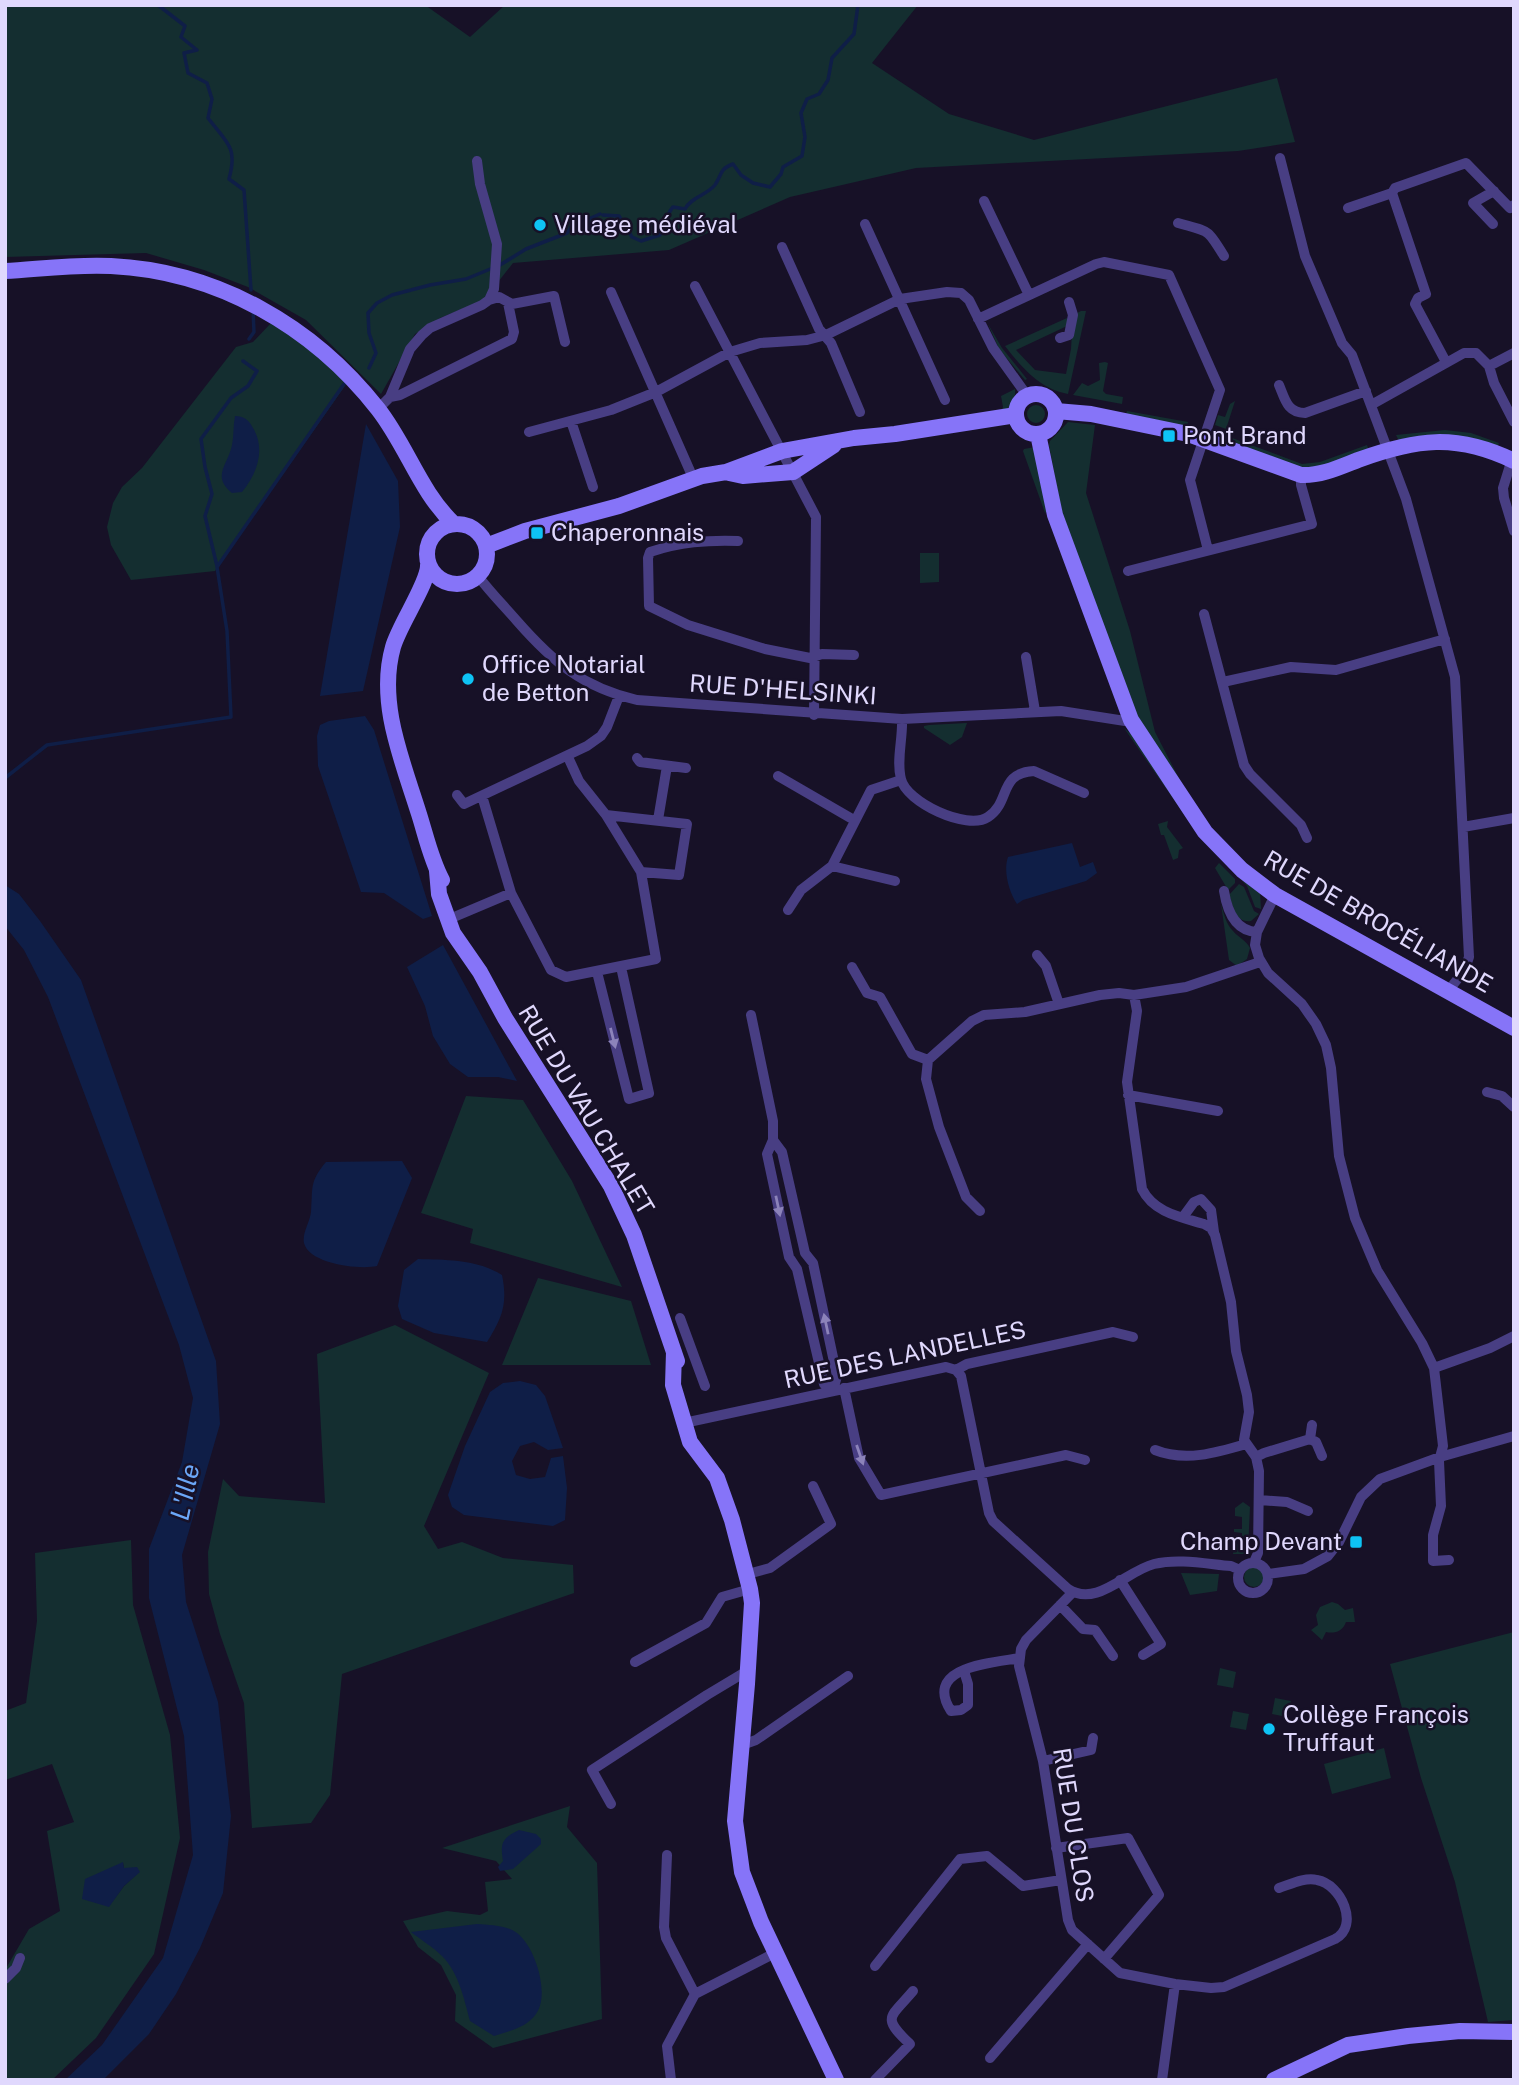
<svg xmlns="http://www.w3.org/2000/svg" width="1519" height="2085" viewBox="0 0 1519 2085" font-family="'Public Sans',sans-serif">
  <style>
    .green { fill: #142e30; fill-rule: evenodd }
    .water { fill: #0f1e47 }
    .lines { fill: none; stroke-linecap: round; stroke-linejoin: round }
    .stream { stroke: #0f1e47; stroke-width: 3.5 }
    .street { stroke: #483e83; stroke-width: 10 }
    .secondary { stroke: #8674f8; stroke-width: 16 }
    .oneway { fill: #8c83ba }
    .poi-dot { fill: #0ec3f4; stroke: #171127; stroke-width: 2.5 }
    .labels { text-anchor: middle; stroke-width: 5; stroke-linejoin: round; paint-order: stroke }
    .poi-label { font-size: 24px; fill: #e0d8fd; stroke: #171127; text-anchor: start }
    .street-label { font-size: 24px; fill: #e0d8fd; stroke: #171127 }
    .water-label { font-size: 26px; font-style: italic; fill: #6ba7f8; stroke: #171127 }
  </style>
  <rect width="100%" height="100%" fill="#171127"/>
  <!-- green -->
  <path class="green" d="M5 5H425L470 37 505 5H918L872 63 949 114 1034 140 1277 78 1295 142 1238 151 916 168 790 197 669 250 513 263 484 300 440 318 415 334 381 394 306 320 248 287 204 270 146 253 5 257Z
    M1081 311H1086L1068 394C1040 389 1023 369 1005 346L1067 318V326L1016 350 1035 370 1066 374 1071 349 1073 315Z
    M272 322 320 356 347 383 215 571 131 580 111 545 107 527 113 503 122 487 142 468 236 347 253 342Z
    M988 324 1002 348 1027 379 1025 380 999 349Z
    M1105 362 1108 363 1103 391 1106 394 1123 397 1122 404 1073 395 1082 383 1088 386 1100 380 1099 363Z
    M1015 389C1016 401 1012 407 1001 412L1003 407 1001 396Z
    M1235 401 1226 429 1215 425 1218 415 1225 417 1230 404Z
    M1027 414a9 9 0 1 1 18 0a9 9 0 1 1-18 0Z
    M1127 411 1188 422 1187 428 1126 415Z
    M1068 422 1095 425 1086 493 1130 631 1155 732 1183 786 1136 717 1062 513 1049 445 1050 441Z
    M1445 430 1471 433 1499 443 1497 448 1399 441 1396 435Z
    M1224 435 1302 464 1320 462 1367 445 1369 451 1308 471 1222 441Z
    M1035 447 1048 511 1045 513 1023 451 1024 449Z
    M920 553H939V582L920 583Z
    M967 723 962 737 950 745 924 728V726L929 725Z
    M1124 728 1132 735 1260 892 1261 909 1255 907 1247 886 1195 830Z
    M1168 821 1167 827 1183 848 1179 850 1178 858 1173 860 1164 835H1161L1158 824Z
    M1219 863 1235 879V883L1228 890 1215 868Z
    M1239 884 1244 887 1254 911 1259 914 1251 921C1235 923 1234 908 1229 895Z
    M1221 904C1224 914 1226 924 1233 931 1239 938 1246 940 1250 948L1247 959 1237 966 1229 960Z
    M466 1096 523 1100 572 1181 622 1287 470 1243 473 1229 421 1213Z
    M538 1278 631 1301 651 1365H502Z
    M395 1325 489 1373 424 1526 438 1549 462 1542 503 1558 573 1565 574 1593 342 1674 330 1795 311 1823 252 1828 244 1703 220 1634 209 1594 208 1552 223 1479 239 1496 325 1503 317 1354Z
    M1243 1502 1250 1507 1248 1550 1245 1554H1233L1234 1544H1242V1533L1234 1532V1529H1242V1517L1235 1516V1508Z
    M131 1540 133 1605 170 1735 180 1838 154 1954 96 2038 52 2080H5V1970L29 1929 60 1911 47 1831 74 1822 52 1764 5 1780V1711L26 1703 37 1621 35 1553ZM123 1863 124 1868 139 1872 124 1886 109 1906Z
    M1244 1577a10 10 0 1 1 20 0a10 10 0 1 1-20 0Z
    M1181 1573 1219 1574 1217 1591 1190 1595Z
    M1332 1602 1338 1604 1345 1610 1353 1608 1355 1622H1346C1343 1631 1335 1634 1326 1632L1322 1640 1311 1630 1318 1625 1316 1615 1320 1607Z
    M1514 1632V2020L1488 2022 1455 1882 1421 1778 1390 1664Z
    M1220 1668 1236 1672 1233 1688 1217 1685Z
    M1275 1698 1291 1701 1287 1717 1272 1714Z
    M1233 1711 1249 1714 1246 1730 1230 1727Z
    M1384 1748 1391 1778 1332 1794 1324 1764Z
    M570 1806 567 1827 597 1863 602 2019 493 2048 455 2021 456 1995 441 1965 418 1947 403 1921 447 1911 480 1915 488 1911 485 1882 512 1879 496 1861 442 1848Z"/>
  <!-- water -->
  <path class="water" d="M235 416C244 416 249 420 253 428 266 449 257 474 242 492L232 493C211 476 228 465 232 445 234 435 233 426 235 416Z
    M366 424 398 481 400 527 363 691 320 696Z
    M365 716 374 730 432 916 423 919 384 893 361 892 318 766 317 736 320 725 329 721Z
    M1072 843 1080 867 1093 862 1097 873 1086 881 1023 900 1017 904C1009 892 1003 871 1008 857Z
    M5 885 19 894 40 921 81 980 216 1361 220 1424 182 1555 186 1602 218 1702 231 1816 223 1893 200 1948 176 1994 149 2034 103 2080H65L102 2045 163 1958 193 1855 184 1736 149 1598V1549L182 1462 193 1398 179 1345 48 997 24 950 5 926Z
    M443 945 517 1081 498 1077H468L450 1064 433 1036 425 1006 407 967Z
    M402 1161 412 1178 377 1266C360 1270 309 1264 304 1243 302 1233 310 1222 311 1212 313 1188 309 1182 326 1162Z
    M418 1259C447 1260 476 1259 502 1275 508 1304 502 1318 487 1342L434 1333 402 1319 398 1306 404 1270Z
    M520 1381 536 1385 545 1396 563 1448 548 1450 534 1442 520 1446 512 1461 516 1475 530 1479 545 1477 551 1458 563 1456 567 1488 565 1520 553 1526 464 1515 452 1507 448 1495 465 1446 490 1392 503 1383Z
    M519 1830 536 1834 541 1839V1844L513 1869 500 1871 498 1867 503 1861C500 1843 502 1838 519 1830Z
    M123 1862 124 1868 137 1867 140 1872 124 1886 109 1907 82 1899 85 1879Z
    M477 1924C489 1925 503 1925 514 1931 534 1942 551 1994 536 2014 526 2028 509 2031 494 2036L470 2021C464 1999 459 1973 442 1956 433 1947 421 1940 411 1932Z"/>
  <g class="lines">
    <!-- stream -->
    <path class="stream" d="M158 5 185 26 181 37 197 50 184 53 188 73 207 83 212 99 208 118C227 143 238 147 229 179L244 190 251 290
      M603 215 619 216 632 237 641 241 660 235C665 225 665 216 673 207L685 209C691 197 707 195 715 185 722 175 719 169 733 164L741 175 753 183 770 187 781 174 783 167 802 156 805 137 801 113 807 99 819 94 828 80 832 58 854 34 858 5
      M249 339 254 332 253 310
      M369 368 376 353 369 333 368 313 377 303 392 295 430 285 466 279 500 265 526 249 567 233 575 222 584 221 600 214
      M217 566 205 516 212 494 205 467 201 439 231 398 248 386 257 371 243 361
      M5 778 47 745 231 717 227 631 217 567 344 384"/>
    <!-- street -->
    <path class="street" d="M1280 158 1305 256 1342 343 1352 355 1406 499 1455 677 1469 957 1464 971 1448 991
      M1392 193 1426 294 1418 298 1415 304 1446 362
      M984 201 1029 295
      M1348 208 1392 193 1395 188 1466 163 1510 208 1514 205
      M1178 223C1210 232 1207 228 1224 256
      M865 224 945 400
      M1493 224 1473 203 1494 191
      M782 247 819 329 831 343 860 412
      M695 286 816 517 814 715
      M611 292 690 471
      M489 300 499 297 512 304 554 296 565 342
      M978 319 1096 264 1104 262 1169 275 1220 390 1190 480 1208 550
      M1060 338 1069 335 1073 315 1069 302
      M1514 353 1489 366 1494 383 1514 422
      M1279 385C1285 399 1287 413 1305 413L1366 391
      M390 397 400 395 512 339 514 332 508 303
      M1371 405 1464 353H1476L1489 366
      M378 409 390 397 410 349 422 335 430 328 482 305 489 300 494 289 497 244 480 184 477 161
      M571 421 593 487
      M529 432 611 410 656 392 730 352 760 343 807 340 826 335 900 299 947 292 961 293 969 300 993 348 1028 397
      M1513 456 1503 488 1504 498 1514 531
      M738 541C707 540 680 542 650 552L648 558 649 606 688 625 765 649 810 658 822 654 854 655
      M1128 571 1312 524 1301 485V475
      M478 576C490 592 504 606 517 621 553 662 582 687 637 700L902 719 1061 711 1125 721 1131 720
      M1204 614 1244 765 1250 774 1301 825 1307 838
      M1026 657 1035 711
      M1223 682 1291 667 1336 670 1445 639
      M902 719C903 739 896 760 901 779 906 802 967 831 988 817 1011 802 998 773 1034 771L1084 793
      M637 758 640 762 686 768
      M778 776 854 820
      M457 795 464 804 587 746 601 736 607 727 619 696
      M482 796 511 893 551 970 566 977 656 959 641 872 606 815 579 781 568 757
      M606 815 687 824 679 875 641 872
      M658 820 667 766
      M1463 827 1514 818
      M895 881 832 866 871 790 901 780
      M1224 891C1227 910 1235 931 1257 932
      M1275 895 1257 932 1255 945 1259 958 1268 973 1302 1004 1316 1024 1326 1045 1331 1068 1339 1156 1355 1218 1377 1270 1422 1343 1434 1368 1443 1446 1439 1461 1441 1506 1433 1535V1561L1449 1560
      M788 910 801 890 832 866
      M447 920 511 893
      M1037 955 1046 966 1059 1004
      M852 967 867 993 880 997 912 1054 928 1060
      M597 972 629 1099 649 1093 621 967
      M1134 995 1137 1011 1127 1082 1142 1189C1154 1213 1181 1217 1204 1224L1211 1228 1215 1235 1231 1302 1236 1351 1247 1395 1249 1412 1244 1440 1256 1457 1259 1471 1258 1553 1254 1562
      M751 1015 773 1121V1140L767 1154 789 1257 797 1269 824 1384 833 1391 837 1376 813 1263 805 1253 782 1152 773 1140
      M1487 1092 1502 1096 1514 1107
      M1128 1095 1218 1111
      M980 1211 966 1197 939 1127 926 1079 928 1060 972 1021 984 1015 1025 1012 1100 995 1119 993 1134 995 1186 987 1260 962
      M1183 1217 1194 1202 1201 1199 1211 1210 1214 1232
      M680 1318 705 1386
      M1434 1368 1490 1348 1514 1336
      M956 1370 961 1376 989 1513 993 1521 1068 1589C1097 1608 1126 1571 1154 1564 1178 1558 1207 1564 1231 1566L1240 1570
      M844 1388 859 1458 881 1495 1066 1455 1085 1460
      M684 1423 946 1367 956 1370 967 1364 1113 1332 1133 1337
      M1312 1425 1310 1439 1316 1442 1322 1456
      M1155 1450C1185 1462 1216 1453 1246 1444
      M1256 1457 1264 1453 1310 1439
      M1260 1500 1287 1502 1308 1511
      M1238 1578a15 15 0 1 1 30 0a15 15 0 1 1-30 0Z
      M748 1574 770 1568 831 1524 813 1486
      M1268 1574 1304 1569 1328 1556 1339 1542 1361 1497 1380 1479 1440 1457 1514 1436
      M1120 1580 1161 1644 1143 1655
      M1073 1592 1026 1640 1021 1649 1019 1666 1043 1761 1068 1920 1072 1930 1120 1973 1175 1984 1211 1988 1224 1987 1335 1939C1360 1926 1341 1884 1317 1880 1305 1877 1291 1884 1279 1888
      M1060 1605 1083 1629 1095 1630 1113 1656
      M635 1662 706 1623 722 1597 750 1589
      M964 1671 968 1684V1705L961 1710 951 1711C923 1667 990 1663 1020 1658
      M742 1745 756 1740 848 1676
      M1043 1761 1091 1750 1093 1738
      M611 1804 592 1770 707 1695 747 1671
      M1056 1848 1128 1838 1159 1895 1104 1959
      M667 1855 664 1927 666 1938 695 1994
      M875 1966 960 1859 987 1856 1023 1886 1061 1880
      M5 1979 16 1968 20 1958
      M990 2058 1088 1944
      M671 2080 667 2046 695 1994 775 1953
      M875 2080 910 2044C881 2017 890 2018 913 1991
      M1162 2080 1175 1984"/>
    <!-- secondary -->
    <path class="secondary" d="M5 271C40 269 76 264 111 266 217 271 313 326 378 409 407 446 420 492 454 524
      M1016 414a20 20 0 1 1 40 0a20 20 0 1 1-40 0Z
      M1056 411 1091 414 1188 434 1301 475C1321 476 1340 467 1358 460 1416 439 1456 433 1514 461
      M1038 434 1055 515 1131 720 1205 832 1242 870 1275 895 1514 1028
      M729 473 743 476 793 472 834 445
      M427 554a30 30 0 1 1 60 0a30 30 0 1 1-60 0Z
      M486 546 525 531 619 506 702 476 726 472 782 451 854 438 895 434 1016 415
      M428 565C429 582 399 625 393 647 377 703 403 762 419 814 426 836 431 860 442 880
      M437 871 439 894 453 933 480 972 505 1018 611 1186 634 1235 677 1361
      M674 1352 673 1385 690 1442 717 1478 732 1520 750 1589 752 1603 747 1684 735 1821 742 1872 761 1922 836 2080
      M1274 2080 1348 2045 1408 2036 1460 2031 1514 2032"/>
  </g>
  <!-- one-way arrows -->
  <defs><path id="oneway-solid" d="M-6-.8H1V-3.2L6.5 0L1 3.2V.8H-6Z" transform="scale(1.75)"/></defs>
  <g class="oneway">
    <use href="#oneway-solid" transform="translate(613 1038) rotate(76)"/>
    <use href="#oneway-solid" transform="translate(778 1206) rotate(78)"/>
    <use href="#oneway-solid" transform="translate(826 1324) rotate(-102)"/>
    <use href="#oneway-solid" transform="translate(860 1455) rotate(71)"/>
  </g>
  <!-- markers -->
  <g class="poi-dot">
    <circle cx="540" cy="225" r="7"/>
    <rect x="1162" y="429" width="14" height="14" rx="3.5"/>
    <rect x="530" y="526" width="14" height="14" rx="3.5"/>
    <circle cx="468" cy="679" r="7"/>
    <rect x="1349" y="1535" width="14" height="14" rx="3.5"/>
    <circle cx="1269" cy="1729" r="7"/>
  </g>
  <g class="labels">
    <!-- poi labels -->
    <g class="poi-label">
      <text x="554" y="233">Village médiéval</text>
      <text x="1183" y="444">Pont Brand</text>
      <text x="551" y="541">Chaperonnais</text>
      <text x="482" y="673">Office Notarial<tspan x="482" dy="28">de Betton</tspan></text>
      <text x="1342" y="1550" text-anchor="end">Champ Devant</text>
      <text x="1283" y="1723">Collège François<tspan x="1283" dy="28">Truffaut</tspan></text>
    </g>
    <!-- street labels -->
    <g class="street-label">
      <text transform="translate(783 690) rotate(4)" y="8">RUE D'HELSINKI</text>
      <text transform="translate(1378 922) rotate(30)" y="8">RUE DE BROCÉLIANDE</text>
      <text transform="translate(586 1110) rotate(59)" y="8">RUE DU VAU CHALET</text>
      <text transform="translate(905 1355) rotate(-12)" y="8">RUE DES LANDELLES</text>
      <text transform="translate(1073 1825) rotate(81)" y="8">RUE DU CLOS</text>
    </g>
    <!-- water labels -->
    <g class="water-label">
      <text transform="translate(185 1492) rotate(-78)" y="9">L'Ille</text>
    </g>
  </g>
  <!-- border -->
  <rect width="1519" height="2085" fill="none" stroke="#e0d8fd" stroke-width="14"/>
</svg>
